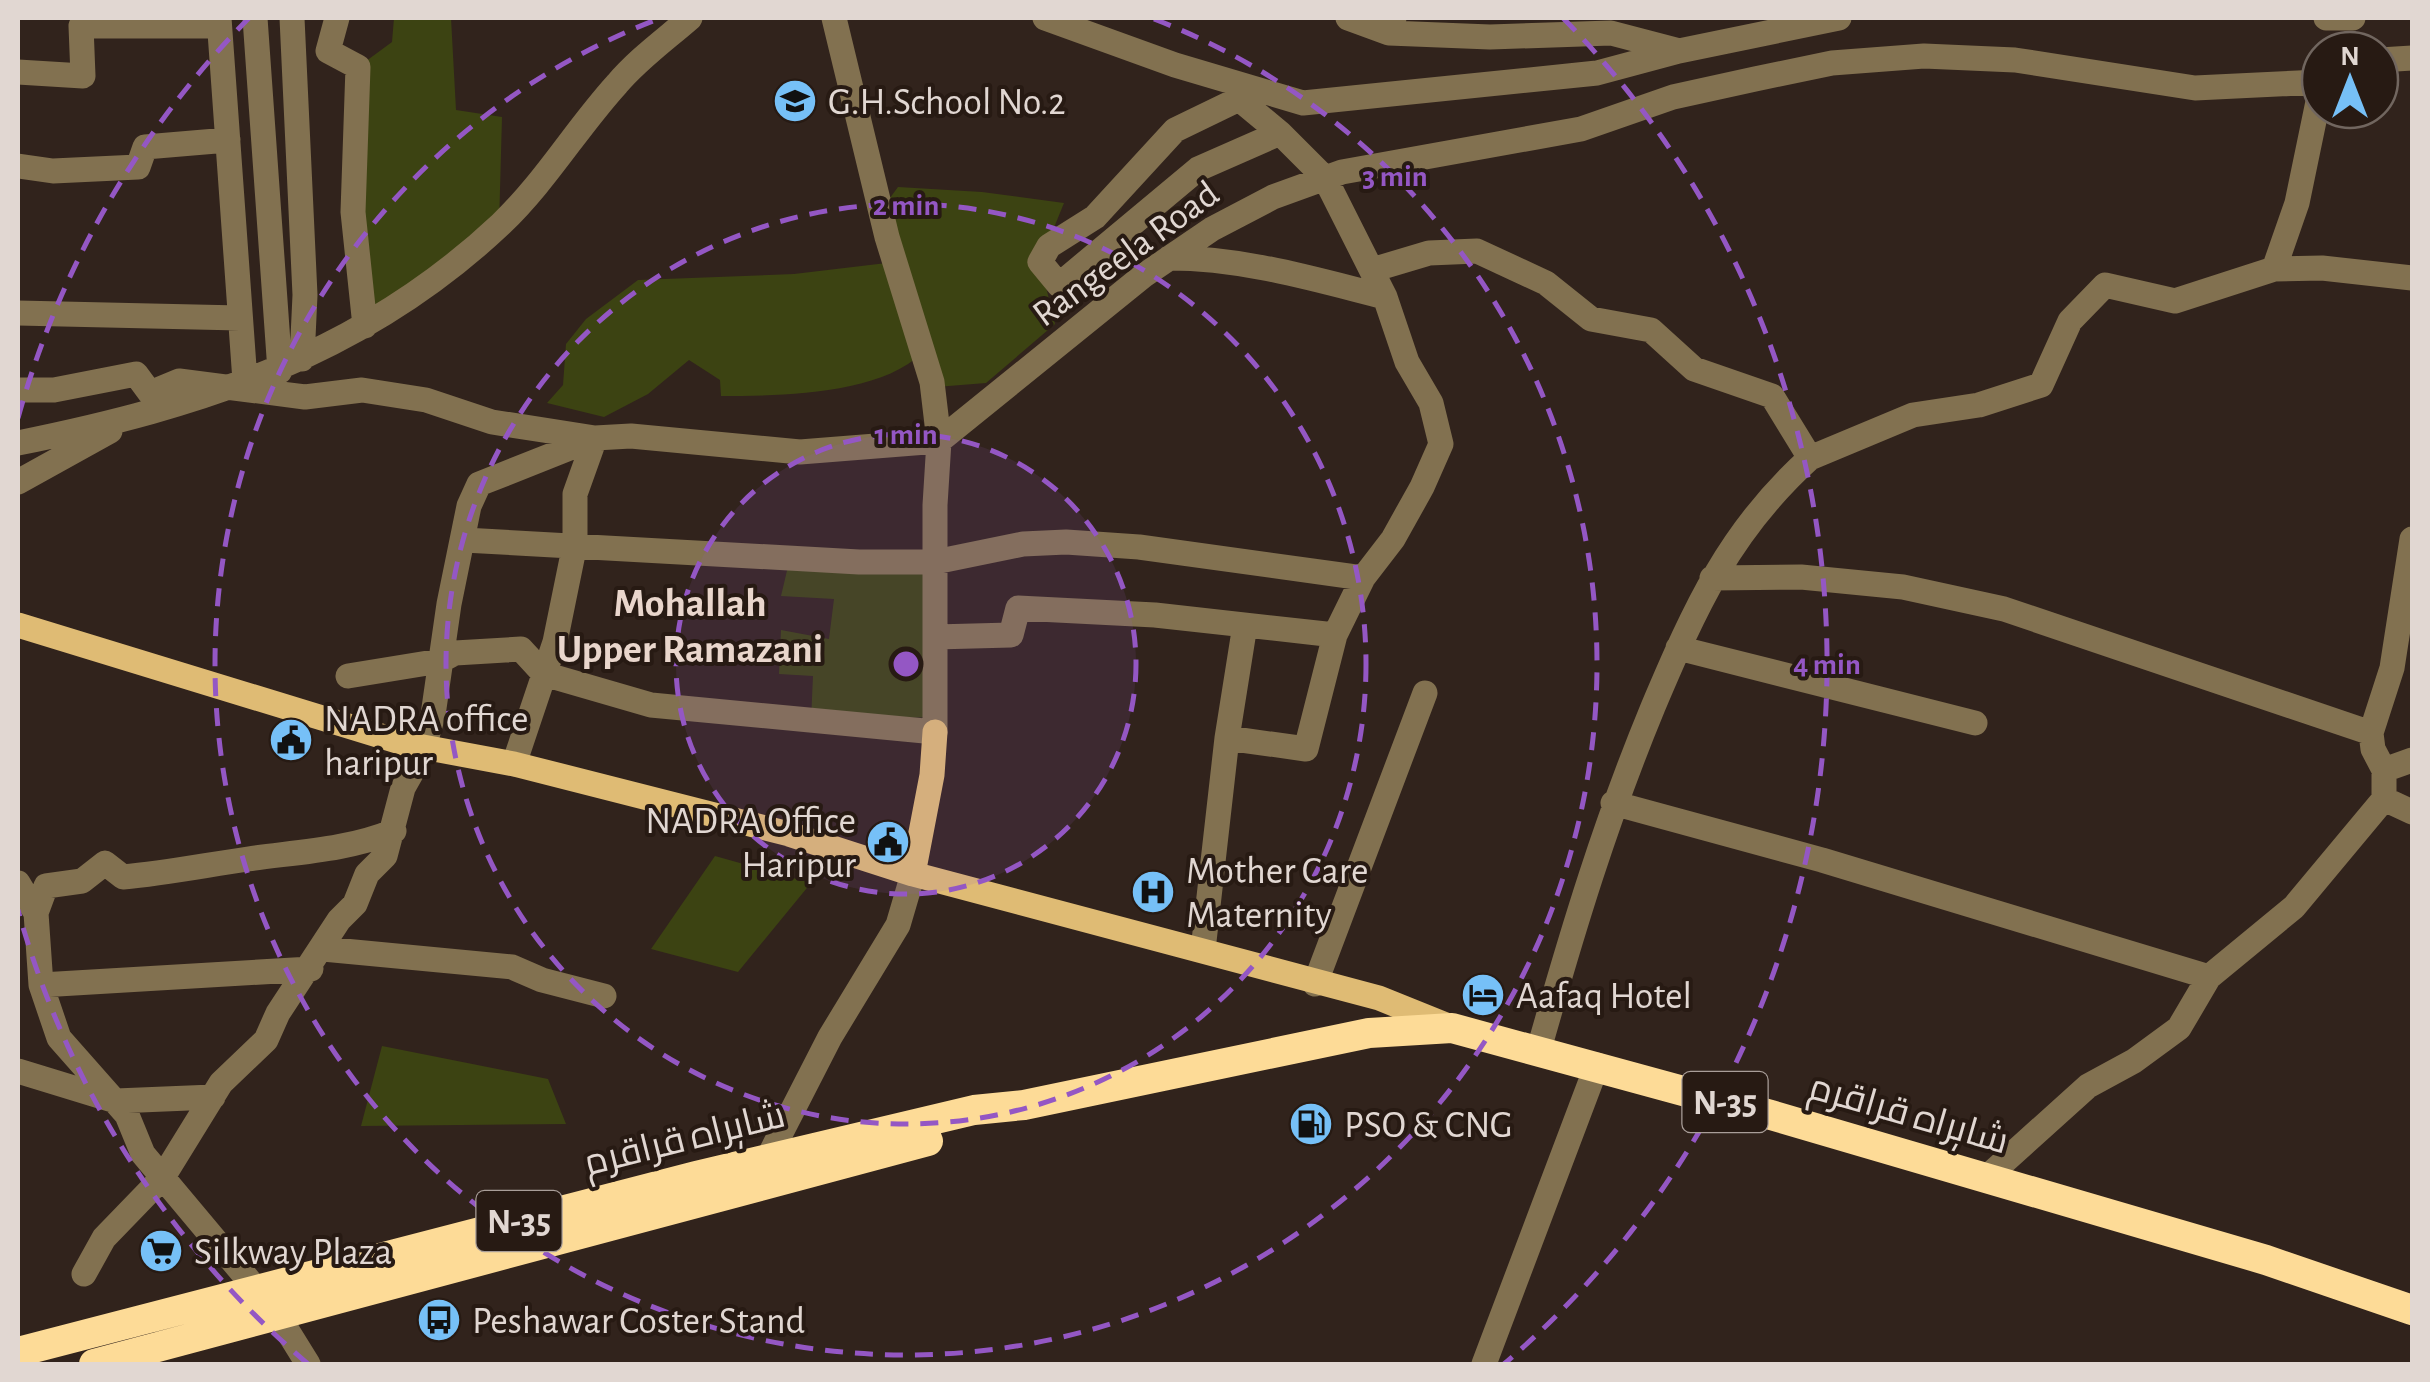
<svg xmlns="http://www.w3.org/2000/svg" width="2430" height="1382" viewBox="0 0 2430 1382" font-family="'Alegreya Sans',Cairo,sans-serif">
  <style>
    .green { fill: #3c4312 }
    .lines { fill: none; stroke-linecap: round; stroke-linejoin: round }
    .minor { stroke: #827150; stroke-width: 25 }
    .major { stroke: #dfbb74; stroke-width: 25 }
    .highway { stroke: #fddb97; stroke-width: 30 }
    .ring { fill: none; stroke: #9457c4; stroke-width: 5; stroke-dasharray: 18 12 }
    .labels { text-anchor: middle; stroke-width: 8; stroke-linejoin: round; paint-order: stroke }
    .shield { fill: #271a13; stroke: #a99e99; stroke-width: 2.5 }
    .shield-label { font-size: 35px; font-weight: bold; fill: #e1d7d2 }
    .poi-label { font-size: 38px; fill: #e1d7d2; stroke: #271a13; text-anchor: start }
    .street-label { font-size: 38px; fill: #e1d7d2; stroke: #271a13 }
    .neighbourhood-label { font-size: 40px; font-weight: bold; fill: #e9d6cc; stroke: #271a13 }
    .centre { fill: #9457c4; stroke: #271a13; stroke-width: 5 }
    .ring-label { font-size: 30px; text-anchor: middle; font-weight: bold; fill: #9457c4; stroke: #271a13; stroke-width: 8; stroke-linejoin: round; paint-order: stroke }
  </style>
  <rect width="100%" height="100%" fill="#31231c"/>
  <!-- green -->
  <path class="green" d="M394 18H451L456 110 502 117 499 226 365 326 358 67 392 42Z
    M898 187 982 192 1064 203 1040 262 1055 324 986 383 936 387 922 353C879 395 779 396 721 396L720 380 689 360 648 394 604 417 547 403 563 385 566 344 586 319 638 280 794 274 895 262 881 210Z
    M790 558 935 562V717L811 721 813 676 779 674 781 630 829 639 834 599 781 596Z
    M715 856 811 883 738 972 651 949Z
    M382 1046 548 1079 566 1124 361 1126Z"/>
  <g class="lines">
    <!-- minor -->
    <path class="minor" d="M219 18 245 381
      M255 18 280 371
      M292 18 305 295 302 359
      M337 18 328 51 358 67 353 212 365 326
      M1045 18 1175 65 1303 103 1597 73 1679 51 1839 18
      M1348 18 1389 33
      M1394 18 1389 33 1490 37 1611 33 1676 50
      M2326 18H2353
      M2380 60 2412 58
      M18 72 83 76 81 26H219
      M2320 92 2297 203 2274 269 2322 268 2412 278
      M18 166 53 171 138 167 145 147 228 140
      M1169 258C1244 258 1313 279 1385 297
      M1372 270 1429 253 1477 251 1546 283 1591 319 1651 330 1694 369 1772 396 1810 458 1913 415 1979 405 2041 385 2070 321 2105 285 2175 301 2274 269
      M18 313 240 318
      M18 390H54L136 374 150 393 179 381 305 397 362 390 426 400 492 422 595 438 575 494V544L555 642 514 764
      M18 443C201 406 362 355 501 224 546 181 576 129 617 84 638 59 666 39 690 18
      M18 482 110 431
      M464 540 859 562H935L1023 544 1066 542 1139 547 1363 578
      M1712 578 1801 577 1903 587 2004 609 2371 733
      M935 637 1011 635 1018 608 1155 615 1335 635
      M1678 648 1975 723
      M348 676 440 661 455 653 521 649 544 674 651 705 935 732V505L939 441 932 382 887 237 834 18
      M1227 738 1306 749 1335 635 1363 578 1393 539 1422 487 1441 444 1431 403 1407 362 1385 297 1325 178 1280 133 1198 169 1059 285 1040 262 1049 246 1095 217 1175 130 1239 99 1280 133
      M2384 770 2412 760
      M2384 799 2412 812
      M1613 803 1822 860 2209 977
      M18 883 36 913 41 985 59 1038 127 1115 143 1154 277 1314 308 1364
      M36 913 46 886 82 881 105 863 123 877C166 873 206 865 248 859 297 852 348 850 394 831
      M323 949 512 967 542 980 604 996
      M1203 950 1227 738 1245 625
      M1315 984 1425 693
      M41 985 311 969
      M1539 1049C1573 929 1605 823 1653 707 1695 608 1729 531 1810 458
      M18 1071 116 1101 213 1097
      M768 1158 830 1037 898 925 913 874
      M1986 1178 2088 1086 2134 1061 2179 1028 2209 977 2294 907 2384 799V770L2373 749 2371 733 2392 668 2412 539
      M84 1274 104 1238 163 1177 221 1083 266 1040 278 1013 339 920 355 904 367 874 385 856 403 788 422 754 433 715 449 604 469 506 479 484 595 438 631 436 800 452 939 441 1143 276 1212 229 1273 197 1342 172 1581 129 1673 97 1755 79 1832 63 1924 56 2015 60 2195 88 2320 82
      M1484 1364 1597 1065"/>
    <!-- major -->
    <path class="major" d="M18 625 407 744 514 764 789 834 913 874 1379 998 1451 1027
      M913 874 932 775 935 732"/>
    <!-- highway -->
    <path class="highway" d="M18 1352 696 1176 974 1110 1024 1105 1369 1033 1452 1028 1771 1115 2266 1260 2412 1310
      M94 1364 928 1141"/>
  </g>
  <!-- distance rings -->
  <circle cx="906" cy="664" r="230" fill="#9457c4" fill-opacity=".12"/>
  <g class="ring">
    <circle cx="906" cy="664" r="230"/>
    <circle cx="906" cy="664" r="460"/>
    <path d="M1154 19A691 691 0 1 1 658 19"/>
    <path d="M308 1364A921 921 0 0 1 18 910M18 418A921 921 0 0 1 249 18M1563 18A921 921 0 0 1 1504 1364"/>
  </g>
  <!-- icons -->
  <defs>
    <g id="school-disc" transform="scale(2.25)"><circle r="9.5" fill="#76c0f7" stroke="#271a13"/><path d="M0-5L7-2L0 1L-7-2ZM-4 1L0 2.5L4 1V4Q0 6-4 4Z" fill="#111"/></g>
    <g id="civic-disc" transform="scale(2.25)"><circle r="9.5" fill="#76c0f7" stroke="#271a13"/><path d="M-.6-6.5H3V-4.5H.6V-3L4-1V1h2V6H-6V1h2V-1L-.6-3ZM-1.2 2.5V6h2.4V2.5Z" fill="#111"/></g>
    <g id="hospital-disc" transform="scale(2.25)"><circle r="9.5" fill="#76c0f7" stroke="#271a13"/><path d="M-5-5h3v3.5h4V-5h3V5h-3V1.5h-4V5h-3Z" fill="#111"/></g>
    <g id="hotel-disc" transform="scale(2.25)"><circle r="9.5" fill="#76c0f7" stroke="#271a13"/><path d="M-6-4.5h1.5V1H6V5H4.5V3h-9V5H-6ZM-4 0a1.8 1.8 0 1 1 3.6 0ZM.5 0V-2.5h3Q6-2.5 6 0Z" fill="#111"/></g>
    <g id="fuel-disc" transform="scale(2.25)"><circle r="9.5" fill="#76c0f7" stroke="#271a13"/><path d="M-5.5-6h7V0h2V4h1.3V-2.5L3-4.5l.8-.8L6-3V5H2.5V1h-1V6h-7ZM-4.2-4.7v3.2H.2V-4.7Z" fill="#111"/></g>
    <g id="supermarket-disc" transform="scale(2.25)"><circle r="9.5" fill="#76c0f7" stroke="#271a13"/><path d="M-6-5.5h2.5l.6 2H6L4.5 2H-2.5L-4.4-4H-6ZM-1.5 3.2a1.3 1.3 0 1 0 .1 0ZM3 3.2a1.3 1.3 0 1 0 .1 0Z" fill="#111"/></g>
    <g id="bus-disc" transform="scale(2.25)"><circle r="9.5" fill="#76c0f7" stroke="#271a13"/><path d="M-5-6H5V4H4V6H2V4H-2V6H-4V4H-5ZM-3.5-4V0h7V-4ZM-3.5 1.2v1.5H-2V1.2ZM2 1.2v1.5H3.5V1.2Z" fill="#111"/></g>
  </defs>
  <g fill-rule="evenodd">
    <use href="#school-disc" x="795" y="101"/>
    <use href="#civic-disc" x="291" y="740"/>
    <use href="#civic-disc" x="888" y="842"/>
    <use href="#hospital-disc" x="1153" y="892"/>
    <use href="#hotel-disc" x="1483" y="995"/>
    <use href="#fuel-disc" x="1311" y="1124"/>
    <use href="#supermarket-disc" x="161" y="1251"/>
    <use href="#bus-disc" x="439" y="1320"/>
  </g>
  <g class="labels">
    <!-- shield labels -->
    <g class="shield">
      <rect x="1682.5" y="1072" width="85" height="60" rx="8"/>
      <rect x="476.5" y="1191" width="85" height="60" rx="8"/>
    </g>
    <g class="shield-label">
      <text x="1725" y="1114">N-35</text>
      <text x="519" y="1233">N-35</text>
    </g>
    <!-- poi labels -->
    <g class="poi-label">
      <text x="828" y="114">G.H.School No.2</text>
      <text x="324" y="731">NADRA office<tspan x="324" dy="44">haripur</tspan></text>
      <text x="856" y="833" text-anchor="end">NADRA Office<tspan x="856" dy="44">Haripur</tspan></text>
      <text x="1186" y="883">Mother Care<tspan x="1186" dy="44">Maternity</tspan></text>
      <text x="1516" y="1008">Aafaq Hotel</text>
      <text x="1344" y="1137">PSO &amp; CNG</text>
      <text x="194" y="1264">Silkway Plaza</text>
      <text x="472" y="1333">Peshawar Coster Stand</text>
    </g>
    <!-- street labels -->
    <g class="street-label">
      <text transform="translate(1125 253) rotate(-36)" y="13">Rangeela Road</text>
      <text transform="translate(1909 1113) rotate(16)" y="13">شاہراہ قراقرم</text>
      <text transform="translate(684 1138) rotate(-14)" y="13">شاہراہ قراقرم</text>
    </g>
    <!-- neighbourhood labels -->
    <g class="neighbourhood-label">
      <text x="690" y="616">Mohallah<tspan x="690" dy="46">Upper Ramazani</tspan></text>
    </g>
  </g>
  <circle cx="906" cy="664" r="15" class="centre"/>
  <g class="ring-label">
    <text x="1395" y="186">3 min</text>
    <text x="906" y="215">2 min</text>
    <text x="906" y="444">1 min</text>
    <text x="1827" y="674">4 min</text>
  </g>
  <!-- border -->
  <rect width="2430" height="1382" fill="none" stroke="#e1d7d2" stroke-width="40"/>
  <!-- north arrow -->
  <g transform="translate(2350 80)"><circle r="48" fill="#271a13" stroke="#71665f" stroke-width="2.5"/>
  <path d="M0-8L18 38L0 25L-18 38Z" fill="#76c0f7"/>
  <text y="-15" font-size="28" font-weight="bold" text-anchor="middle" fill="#e1d7d2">N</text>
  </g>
</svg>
